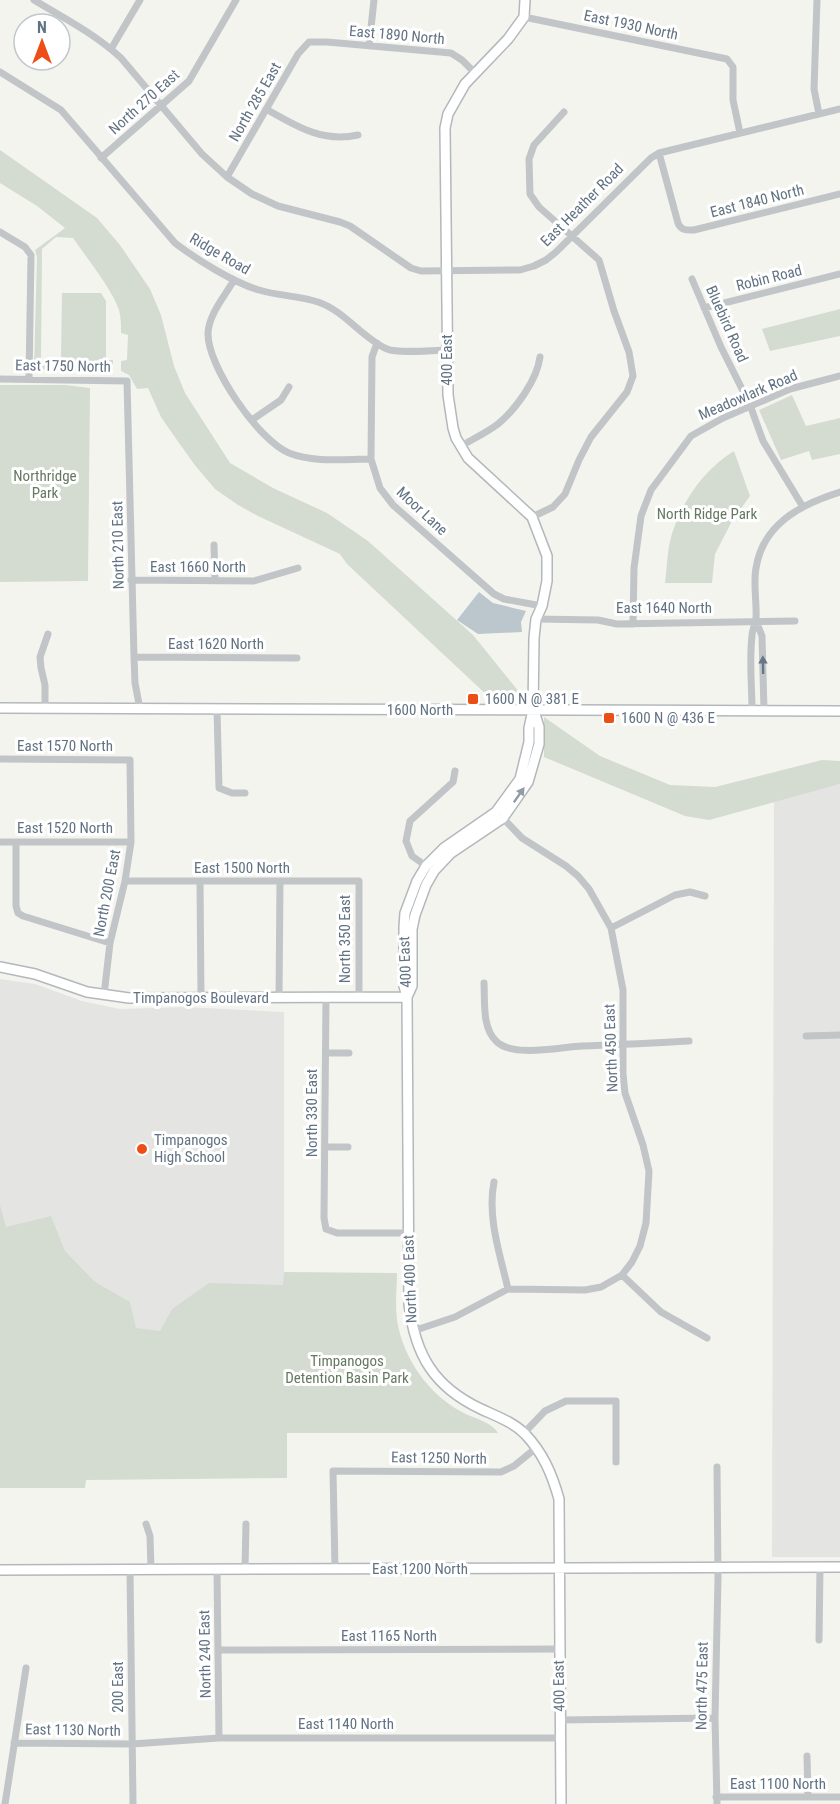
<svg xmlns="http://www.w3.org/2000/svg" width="840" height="1804" viewBox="0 0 840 1804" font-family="'Roboto Condensed',sans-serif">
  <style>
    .built { fill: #e4e5e3 }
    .green { fill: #d4dbd0 }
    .water { fill: #bbc7cc }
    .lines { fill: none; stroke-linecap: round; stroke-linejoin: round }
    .secondary-casing { stroke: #b3b8bd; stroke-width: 12 }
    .street { stroke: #c1c5c8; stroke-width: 7 }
    .secondary { stroke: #fff; stroke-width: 9 }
    .oneway { fill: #667686 }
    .oneway2 { fill: #909ca8 }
    .poi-dot { fill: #ed4e16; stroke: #fff; stroke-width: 2 }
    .labels { text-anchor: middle; stroke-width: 6; stroke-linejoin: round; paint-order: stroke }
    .street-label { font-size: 15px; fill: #617282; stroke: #fff }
    .park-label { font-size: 15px; fill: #647960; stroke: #fff }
    .poi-label { font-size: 15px; fill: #617282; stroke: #fff; text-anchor: start }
  </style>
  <rect width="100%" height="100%" fill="#f4f4ef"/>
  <!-- built -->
  <path class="built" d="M840 784V1557H772L774 801Z
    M0 979 35 984 82 1001 120 1009 184 1007 284 1012V1285L85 1481V1488H0Z"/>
  <!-- green -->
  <path class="green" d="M0 150 97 218 120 245 150 289 161 315 174 366 185 393 230 463 273 488 327 513 368 541 473 635 519 692 524 693 523 696 519 699 490 698 347 564 340 554 258 516 238 505 215 489 194 464 172 433 161 417 148 388 137 389 129 375 121 371V361L127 360 128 335 121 333C121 325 121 317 119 310 112 289 86 257 73 238L56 237 42 249 41 360 47 361 48 370 34 369 37 257 35 250 65 228 37 206 0 183Z
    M62 293H101L106 301V360H113V370H55L56 361 61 360Z
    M840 309V336L770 351 762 329Z
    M0 385H65L90 388 88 581 0 582Z
    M792 395 806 426 840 418V454L812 460 809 451 781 460 759 410Z
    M734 451 750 496 732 521 715 554 712 583H665C667 569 667 554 670 541 679 505 702 471 734 451Z
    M544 717 600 756 670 785 715 787 822 760 840 761V784L709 820 685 816 544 757Z
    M0 1205 6 1227 51 1216 65 1251 95 1282 130 1302 136 1328 160 1331 172 1309 209 1283 283 1285 284 1272 397 1273C397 1288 395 1304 397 1320 403 1358 428 1394 462 1412 474 1419 491 1421 498 1433H287V1478L86 1480 85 1488H0Z"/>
  <!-- water -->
  <path class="water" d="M479 592 493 603 526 611 521 622 522 632 478 634 457 620Z"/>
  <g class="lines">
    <!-- secondary casing -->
    <g class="secondary-casing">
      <path id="secondary" d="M525 0 524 17 508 39 465 84 448 114 445 128 448 395 453 428 456 438 468 458 532 517 547 556V581L542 606 536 619 534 638 533 710 529 728V742L520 779 496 812 444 848 426 866 417 881 405 913 404 927V986L407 997 409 1304C415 1355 434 1387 481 1409 496 1416 513 1422 525 1434 543 1453 552 1474 559 1499L561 1804
        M0 708 840 711
        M0 967 35 974 87 992 129 998 407 997
        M407 997 412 986V929L415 915 426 885 434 871 451 853 503 818 528 782 539 744V727L534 711
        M0 1570 840 1567"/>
    </g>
    <!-- street -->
    <path class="street" d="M34 0C64 18 95 34 121 58L202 154 227 177 252 194 278 206 340 222 350 226 411 268 421 271 520 270 534 266 546 260 556 252 651 158 659 153 840 109
      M817 0 814 89 819 114
      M524 17 727 59 733 67V100L740 133
      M369 46 374 0
      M111 49 140 0
      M0 72 61 110 175 243C196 259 234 283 259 290 279 296 300 296 318 302 345 311 362 338 387 349 400 354 432 350 447 350
      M266 109C296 126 322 143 358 135
      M659 153 678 223C681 231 687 230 694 230L840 194
      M101 158 189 81 236 0
      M227 177 298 54 309 42H327L451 53 462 60 475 73
      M0 232 25 247 31 255 29 379
      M692 279 721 347 750 405 763 441 803 507
      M234 280C225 296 209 314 208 333 207 366 259 441 289 453 314 463 345 459 371 459
      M704 308 840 274
      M377 343 372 357 371 459 380 488 393 505 494 594 504 599 542 606
      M0 379 127 381 134 657 135 683 140 709
      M252 420 281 400 289 387
      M461 446C473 439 486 433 498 424 516 409 537 380 540 357
      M532 517 553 507 565 494 579 460 591 437 627 392 633 376 629 352 614 311 599 260 539 207 530 194 529 159 534 145 564 112
      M214 545 215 580
      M131 580 254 581 298 568
      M536 619 598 620 617 624 795 621
      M756 621 762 636 764 710
      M633 624 634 568 641 516 651 490 691 436 723 418 790 389 840 376
      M134 657 297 658
      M45 708V685L41 668 40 657 48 634
      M217 709 219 788 232 793H245
      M752 710C752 686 749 661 752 636 752 630 755 625 756 619 757 602 753 584 756 568 763 524 801 504 840 492
      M0 759 130 760 131 842 125 881 110 943 104 995
      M0 842H131
      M16 842V906L18 913 23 916 110 943
      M429 868 412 856 406 841 410 821 453 782 455 771
      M125 881H359V997
      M200 881 201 998
      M611 928 675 895 690 892 705 896
      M484 983C485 1001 482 1028 496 1041 512 1058 560 1047 582 1046 618 1045 653 1043 689 1041
      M279 998 280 881
      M326 998 324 1218 326 1229 337 1233H408
      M806 1036 840 1035
      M326 1053H349
      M325 1147H348
      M494 1182C487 1217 500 1254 508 1289
      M622 1275 661 1312 707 1338
      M413 1331 455 1317 508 1289 585 1290 601 1287 622 1275 632 1262 640 1246 646 1223 649 1171 643 1145 625 1093 623 1074V990L611 928 589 889 578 876 566 866 522 838 500 815
      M524 1433 545 1411 566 1401H616V1462
      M146 1524 150 1536 151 1569
      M217 1569 219 1738
      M245 1569 246 1524
      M335 1569 333 1471 501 1472 514 1466 536 1448
      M130 1570 133 1804
      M819 1640 820 1567
      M219 1650 559 1649
      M560 1720 715 1718
      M14 1743 132 1744 219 1738H560
      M807 1756 808 1797
      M716 1797H840
      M5 1804 26 1668
      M717 1804 715 1718 718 1578 717 1467"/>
    <!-- secondary -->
    <use href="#secondary" class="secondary"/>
  </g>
  <!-- one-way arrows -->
  <defs><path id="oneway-solid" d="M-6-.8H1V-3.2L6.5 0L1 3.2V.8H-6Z" transform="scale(1.5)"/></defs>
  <use class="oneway" href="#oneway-solid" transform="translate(763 665) rotate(-91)"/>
  <use class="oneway2" href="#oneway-solid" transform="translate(519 795) rotate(-55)"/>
  <!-- markers -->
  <g class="poi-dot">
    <rect x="467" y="693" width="12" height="12" rx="3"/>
    <rect x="603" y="712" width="12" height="12" rx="3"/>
    <circle cx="142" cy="1149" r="6"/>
  </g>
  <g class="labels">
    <!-- street labels -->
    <g class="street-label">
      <text transform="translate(631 25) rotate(12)" y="5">East 1930 North</text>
      <text transform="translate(397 35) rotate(5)" y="5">East 1890 North</text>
      <text transform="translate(144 102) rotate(-42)" y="5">North 270 East</text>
      <text transform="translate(255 102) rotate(-60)" y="5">North 285 East</text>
      <text transform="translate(757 201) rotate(-14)" y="5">East 1840 North</text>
      <text transform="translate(582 205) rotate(-45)" y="5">East Heather Road</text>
      <text transform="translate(220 254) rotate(30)" y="5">Ridge Road</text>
      <text transform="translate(769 278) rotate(-14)" y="5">Robin Road</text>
      <text transform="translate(727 324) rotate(66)" y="5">Bluebird Road</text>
      <text transform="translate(447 360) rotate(-90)" y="5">400 East</text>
      <text transform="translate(63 366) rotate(1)" y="5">East 1750 North</text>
      <text transform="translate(748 395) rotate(-23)" y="5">Meadowlark Road</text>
      <text transform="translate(422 511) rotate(43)" y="5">Moor Lane</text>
      <text transform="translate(118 545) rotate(-91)" y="5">North 210 East</text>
      <text x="198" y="572">East 1660 North</text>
      <text x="664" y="613">East 1640 North</text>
      <text x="216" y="649">East 1620 North</text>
      <text x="420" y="715">1600 North</text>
      <text x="65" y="751">East 1570 North</text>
      <text x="65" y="833">East 1520 North</text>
      <text x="242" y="873">East 1500 North</text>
      <text transform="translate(107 893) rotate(-79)" y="5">North 200 East</text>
      <text transform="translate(345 939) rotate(-90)" y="5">North 350 East</text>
      <text transform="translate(405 962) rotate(-92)" y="5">400 East</text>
      <text x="201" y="1003">Timpanogos Boulevard</text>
      <text transform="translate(611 1048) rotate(-92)" y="5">North 450 East</text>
      <text transform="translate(312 1113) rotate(-90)" y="5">North 330 East</text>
      <text transform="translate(410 1279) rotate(-92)" y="5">North 400 East</text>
      <text transform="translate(439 1458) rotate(1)" y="5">East 1250 North</text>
      <text x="420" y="1574">East 1200 North</text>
      <text x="389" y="1641">East 1165 North</text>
      <text transform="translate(205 1654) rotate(-91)" y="5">North 240 East</text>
      <text transform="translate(559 1686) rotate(-91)" y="5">400 East</text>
      <text transform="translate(702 1686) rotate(-89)" y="5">North 475 East</text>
      <text transform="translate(118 1687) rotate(-90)" y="5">200 East</text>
      <text x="346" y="1729">East 1140 North</text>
      <text transform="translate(73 1730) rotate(1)" y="5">East 1130 North</text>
      <text x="778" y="1789">East 1100 North</text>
    </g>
    <!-- park labels -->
    <g class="park-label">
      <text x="45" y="481">Northridge<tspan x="45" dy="17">Park</tspan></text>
      <text x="707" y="519">North Ridge Park</text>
      <text x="347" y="1366">Timpanogos<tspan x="347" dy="17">Detention Basin Park</tspan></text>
    </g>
    <!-- poi labels -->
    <g class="poi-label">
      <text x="485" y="704">1600 N @ 381 E</text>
      <text x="621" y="723">1600 N @ 436 E</text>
      <text x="154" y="1145">Timpanogos<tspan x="154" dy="17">High School</tspan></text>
    </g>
  </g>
  <!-- north arrow -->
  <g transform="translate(42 42)"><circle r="28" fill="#ffffff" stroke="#c0c7cd" stroke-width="1.5"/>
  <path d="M0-4.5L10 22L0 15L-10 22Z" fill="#ed4e16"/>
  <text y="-9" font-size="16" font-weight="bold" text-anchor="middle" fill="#617282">N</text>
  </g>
</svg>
